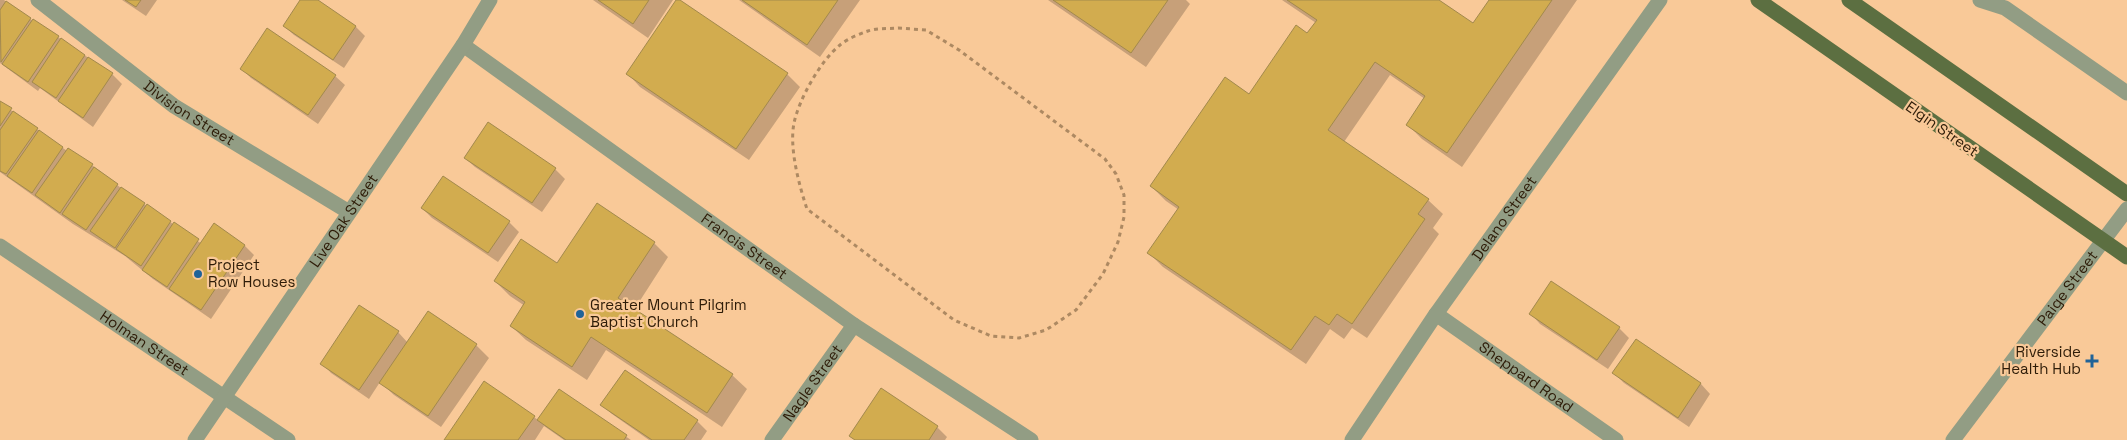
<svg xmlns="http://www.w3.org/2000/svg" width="2127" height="440" viewBox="0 0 2127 440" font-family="'Space Grotesk',sans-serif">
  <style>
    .shadow { fill: #0003 }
    .building { fill: #d2ac4f; stroke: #a2894d }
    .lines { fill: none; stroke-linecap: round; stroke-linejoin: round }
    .path { stroke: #ad8962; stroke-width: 3; stroke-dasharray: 4 4; stroke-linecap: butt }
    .minor { stroke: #929d84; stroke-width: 15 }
    .major { stroke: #5c6f41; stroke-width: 15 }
    .poi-dot { fill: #206398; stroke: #f9c998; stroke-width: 2 }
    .labels { text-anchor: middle; stroke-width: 4.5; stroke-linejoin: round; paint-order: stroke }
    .street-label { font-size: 15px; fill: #2e1c08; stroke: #f9c998 }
    .poi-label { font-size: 15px; fill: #2e1c08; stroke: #f9c998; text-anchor: start }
  </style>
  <rect width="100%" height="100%" fill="#f9c998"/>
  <!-- shadow -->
  <path class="shadow" d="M0 0H4L33 21 58 37 112 74 122 84 93 127 40 88 38 91 0 63Z
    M122 0H157L146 16Z
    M302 0H316L356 27 365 36 344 68 294 35 284 26Z
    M593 0H673L648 38Z
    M739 0H860L820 57Z
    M1048 0H1186L1190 4 1146 67Z
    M1282 0H1437L1473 25 1490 0H1577L1462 167 1422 139 1407 124 1425 99 1390 75 1344 142 1428 200 1443 214 1433 228 1439 234 1367 338 1352 328 1344 339 1330 329 1306 364 1163 267 1149 253 1179 210 1166 201 1151 186 1249 96 1308 34 1316 23Z
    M241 68 335 76 345 85 318 124 251 78Z
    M628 74H787L800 87 749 160 640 87Z
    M0 102 67 151 68 149 92 165 121 188 202 244 214 225 245 246 254 255 211 319 153 279 125 256 73 224 0 172Z
    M465 158 555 169 565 179 542 212 475 167Z
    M422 208 509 222 519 232 498 262 432 218Z
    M654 243 668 257 634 310 732 375 747 389 722 427 606 350 587 380 526 340 511 326 525 306 510 296 495 281Z
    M1531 314 1619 328 1629 338 1608 369 1540 324Z
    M398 332 408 343 476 345 489 358 441 427 394 395 380 382 369 399 331 373 322 363Z
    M1636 341 1701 384 1710 394 1689 427 1624 383 1614 373Z
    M625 372 697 421 707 431 701 440H649L612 414 602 405Z
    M881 390 937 427 947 437 945 440H855L850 435Z
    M559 391 631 440H564L544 426 535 440H445L534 417 539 421Z"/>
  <!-- building -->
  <path class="building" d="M125 0H141L136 7Z
    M300 0H318L356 26 333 60 283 26Z
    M598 0H649L633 24Z
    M676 0H680L788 73 736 149 626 74Z
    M742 0H838L807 45Z
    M1053 0H1168L1131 53Z
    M1287 0H1439L1473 23 1489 0H1552L1447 153 1406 125 1425 96 1375 62 1328 130 1429 199 1418 214 1425 219 1352 324 1337 314 1329 325 1315 316 1291 350 1147 253 1179 207 1150 186 1225 77 1249 94 1296 25 1307 33 1317 20Z
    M6 1 31 18 1 62 0 10Z
    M33 19 59 36 28 82 2 64Z
    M267 28 336 75 308 115 240 69Z
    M61 38 85 55 56 98 32 82Z
    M88 57 113 73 83 118 58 101Z
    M0 101 12 108 0 126Z
    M13 111 38 128 6 174 0 171V130Z
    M488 122 556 168 532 203 464 158Z
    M39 130 63 147 32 193 7 176Z
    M68 148 93 164 60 213 35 195Z
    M94 167 118 184 86 230 62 214Z
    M443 176 510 221 488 253 421 208Z
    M121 187 145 203 115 248 90 231Z
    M597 203 655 242 618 298 733 374 707 413 591 337 572 367 510 326 525 302 494 281 521 239 557 263Z
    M147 204 171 221 141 266 116 249Z
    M174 222 199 239 167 287 142 270Z
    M214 223 245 245 201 310 169 289Z
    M1551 281 1620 327 1597 360 1529 314Z
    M359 305 399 331 359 390 320 364Z
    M428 311 477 344 428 416 379 383Z
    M1636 339 1701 383 1678 418 1612 373Z
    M625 370 698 420 684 440H652L600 405Z
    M484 381 535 416 518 440H444Z
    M881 388 938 426 929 440H855L849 436Z
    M559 389 627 435 624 440H566L537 420Z"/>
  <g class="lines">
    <!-- path -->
    <path class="path" d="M898 28 926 30 959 50 1105 159 1116 174 1124 195V217L1118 242 1103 274 1076 310 1046 330 1019 338 991 336 954 320 807 209C799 185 789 148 794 123 799 99 821 60 840 45 847 39 859 34 868 31 877 28 888 29 898 28Z"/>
    <!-- minor -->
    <g class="minor">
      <path id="s1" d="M38 0 174 106 349 212"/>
      <path d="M1980 0 2005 8 2127 93"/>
      <path id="s2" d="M463 45 854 325 1031 440"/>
      <path id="s3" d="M0 246 288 440"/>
      <path id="s4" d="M1436 314 1616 440"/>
      <path id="s5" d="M195 440 463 45 490 0"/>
      <path id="s6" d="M772 440 854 325"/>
      <path id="s7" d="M1352 440 1436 314 1660 0"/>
      <path id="s8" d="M1953 440 2127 209"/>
    </g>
    <!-- major -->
    <path class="major" d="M1758 0 2127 257
      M1849 0 2127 194"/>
  </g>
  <!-- markers -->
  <g class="poi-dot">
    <circle cx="198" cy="274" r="5"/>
    <circle cx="580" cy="314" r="5"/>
    <path d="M2089.5 353.5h5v5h5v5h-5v5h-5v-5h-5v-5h5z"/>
  </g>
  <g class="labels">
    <!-- street labels -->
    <g class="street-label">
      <text dy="5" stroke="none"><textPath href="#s1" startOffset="189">Division Street</textPath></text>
      <text transform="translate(1942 129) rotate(35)" y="5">Elgin Street</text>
      <text dy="5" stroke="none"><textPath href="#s7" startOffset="269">Delano Street</textPath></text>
      <text dy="5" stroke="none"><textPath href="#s5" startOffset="265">Live Oak Street</textPath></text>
      <text dy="5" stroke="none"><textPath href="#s2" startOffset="346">Francis Street</textPath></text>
      <text dy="5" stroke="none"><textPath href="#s8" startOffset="190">Paige Street</textPath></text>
      <text dy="5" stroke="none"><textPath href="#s3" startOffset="174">Holman Street</textPath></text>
      <text dy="5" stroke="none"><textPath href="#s4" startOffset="110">Sheppard Road</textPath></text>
      <text dy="5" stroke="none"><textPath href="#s6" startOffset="70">Nagle Street</textPath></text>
    </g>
    <!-- poi labels -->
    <g class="poi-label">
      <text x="208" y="270">Project<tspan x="208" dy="17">Row Houses</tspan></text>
      <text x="590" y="310">Greater Mount Pilgrim<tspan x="590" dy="17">Baptist Church</tspan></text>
      <text x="2081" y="357" text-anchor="end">Riverside<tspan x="2081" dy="17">Health Hub</tspan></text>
    </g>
  </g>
</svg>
